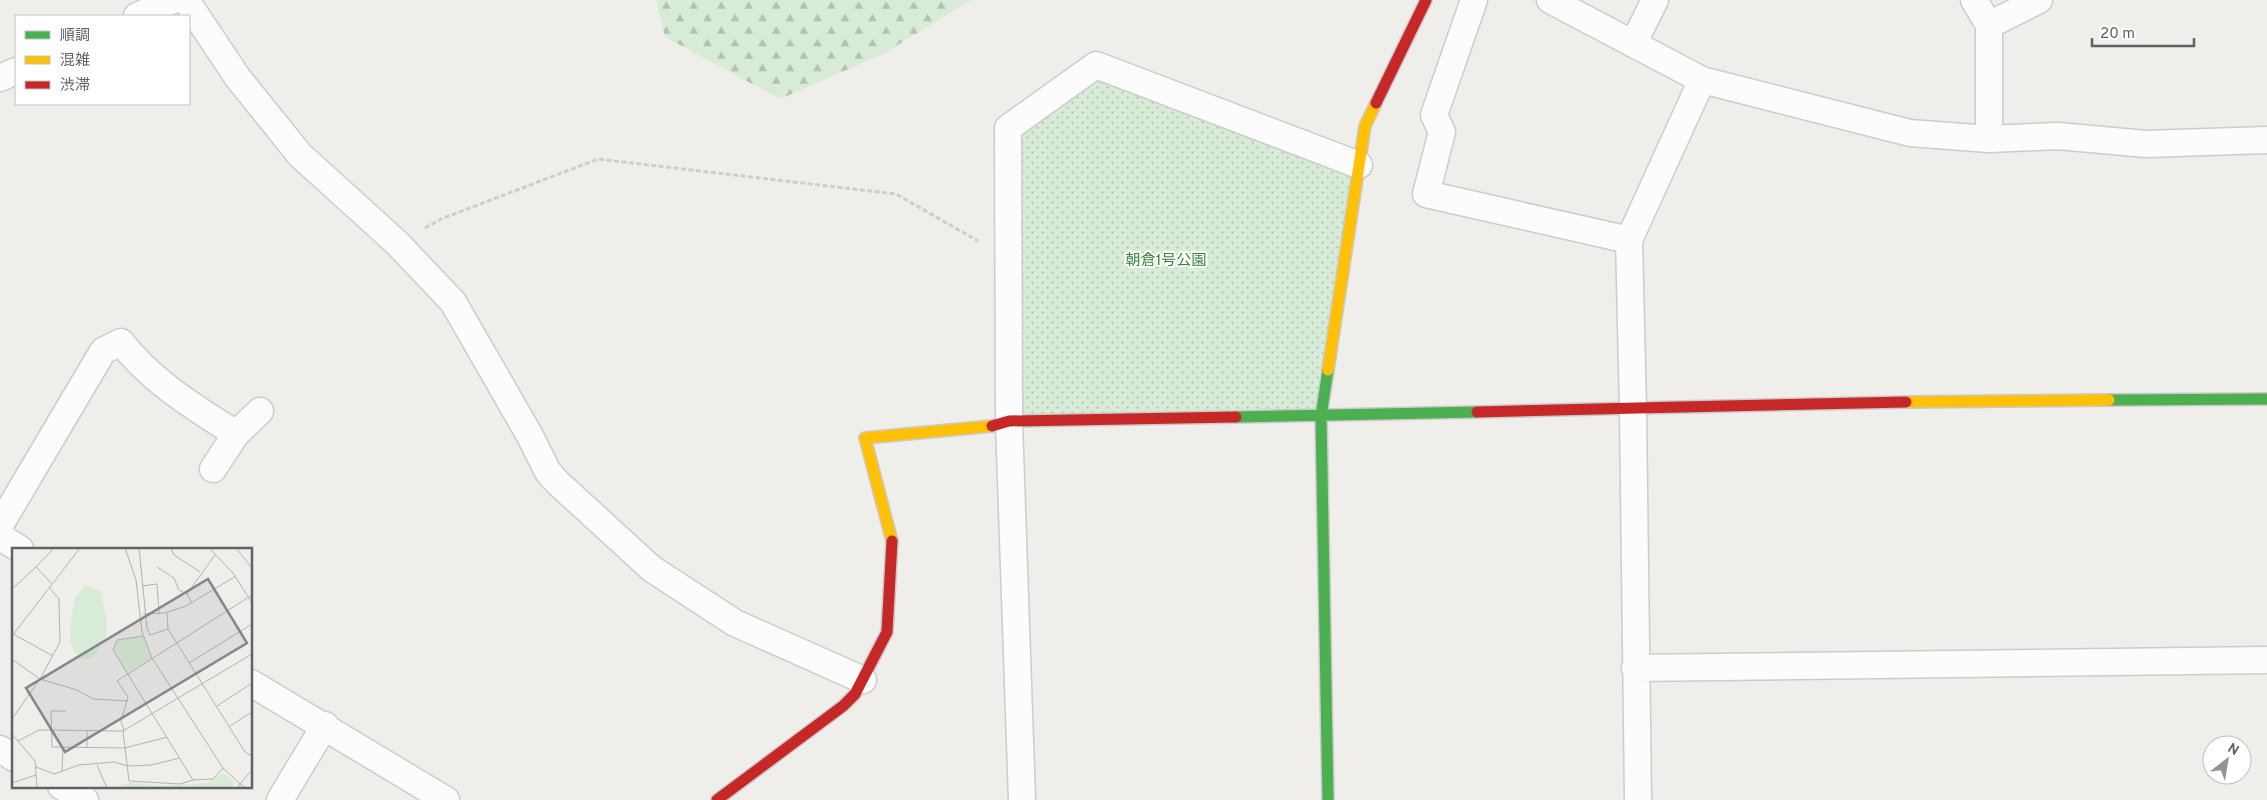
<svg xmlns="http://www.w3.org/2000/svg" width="2267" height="800" viewBox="0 0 2267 800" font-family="Overpass,'Noto Sans JP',sans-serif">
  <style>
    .forest { fill: url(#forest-firs) }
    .park { fill: url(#park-dots) }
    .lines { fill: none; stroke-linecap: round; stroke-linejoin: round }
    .street-casing { stroke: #cbcccc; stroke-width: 29 }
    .fast-casing { stroke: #cacacb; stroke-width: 14 }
    .slow-casing { stroke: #cacacb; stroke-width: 14 }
    .jam-casing { stroke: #cacacb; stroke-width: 14 }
    .path { stroke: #cacfcc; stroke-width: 3; stroke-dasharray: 5 2.5; stroke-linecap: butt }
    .street { stroke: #fdfcfc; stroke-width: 26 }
    .fast { stroke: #4caf50; stroke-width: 11 }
    .slow { stroke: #ffc107; stroke-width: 11 }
    .jam { stroke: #c62828; stroke-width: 11 }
    .labels { text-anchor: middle; stroke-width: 4; stroke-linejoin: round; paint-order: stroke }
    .park-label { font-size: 15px; fill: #348238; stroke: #fff }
    .inset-road { fill: none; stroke: #b1b2b2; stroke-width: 1 }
    .view { fill: #84888a; fill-opacity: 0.15; stroke: #84888a; stroke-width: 2.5 }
    .inset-edge { fill: none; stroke: #5f6368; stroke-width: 2.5 }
  </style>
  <defs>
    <pattern id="forest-firs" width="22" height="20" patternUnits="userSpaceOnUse" patternTransform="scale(1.25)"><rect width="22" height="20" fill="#d8ebd6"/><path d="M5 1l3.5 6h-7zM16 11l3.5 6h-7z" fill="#b2c2b1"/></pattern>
    <pattern id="park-dots" width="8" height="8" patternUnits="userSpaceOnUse" patternTransform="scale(1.25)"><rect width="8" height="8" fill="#d8ebd6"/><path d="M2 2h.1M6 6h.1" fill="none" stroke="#b2c2b1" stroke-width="1.8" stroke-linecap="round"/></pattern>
  </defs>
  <rect width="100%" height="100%" fill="#efeeea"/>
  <!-- forest -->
  <path class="forest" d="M656 0H971L883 54 780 99 665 37Z"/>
  <!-- park -->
  <path class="park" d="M1096 65 1359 165 1321 416 1009 421 1008 128Z"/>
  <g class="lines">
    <!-- street casing -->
    <g class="street-casing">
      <path id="street" d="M186 0 238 78 300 155 397 243 453 302 530 436 548 472 558 483 652 569 735 623 863 680
        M1474 0 1434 115 1442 132 1426 194 1629 240
        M1550 0 1702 80 1910 133 1989 139 2058 136 2146 144 2267 140
        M1974 0 1989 25
        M137 16 173 0
        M1633 44 1655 0
        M0 78 16 71
        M1989 139V25L2039 0
        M213 469 236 434 260 411
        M0 525 103 351 121 342C152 382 194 407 236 434
        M0 537 20 549
        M1635 668 2267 660
        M251 683 446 800
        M0 749 14 758
        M61 786 85 800
        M280 800 325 725
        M1022 800 1009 421 1008 128 1096 65 1359 165
        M1638 800 1633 409 1629 240 1702 80"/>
    </g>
    <!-- fast casing -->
    <g class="fast-casing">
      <path id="fast" d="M2109 400 2267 399
        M1236 417 1477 412
        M1328 800 1321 416 1328 370"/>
    </g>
    <!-- slow casing -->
    <g class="slow-casing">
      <path id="slow" d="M1328 370 1365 126 1376 103
        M1906 402 2109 400
        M892 541 865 438 992 426"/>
    </g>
    <!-- jam casing -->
    <g class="jam-casing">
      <path id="jam" d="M1376 103 1426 0
        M1477 412C1620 409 1763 404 1906 402
        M992 426 1009 421 1236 417
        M717 800 843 706 855 694 887 632 892 541"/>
    </g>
    <!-- path -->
    <path class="path" d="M425 228 441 219 598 159 896 194 978 241"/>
    <!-- street -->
    <use href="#street" class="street"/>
    <!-- fast -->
    <use href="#fast" class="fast"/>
    <!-- slow -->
    <use href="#slow" class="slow"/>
    <!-- jam -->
    <use href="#jam" class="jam"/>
  </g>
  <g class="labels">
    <!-- park labels -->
    <g class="park-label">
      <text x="1166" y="265">朝倉1号公園</text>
    </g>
  </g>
  <!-- overview -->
  <g transform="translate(12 548)">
    <rect width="240" height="240" fill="#efeeea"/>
    <path d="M74 37 89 43 95 75 94 88 81 110 69 111 62 104 58 92 59 71 63 50Z" fill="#d8ebd6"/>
    <path d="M131 88 140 110 115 125 101 102 105 92ZM211 225 222 234 221 240H99L120 234 145 238 195 235Z" fill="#d8ebd6"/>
    <path class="inset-road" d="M113 0 124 32 130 84 140 110 211 220 228 236 225 240M127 0 135 80 138 87 156 81M159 0 162 7 188 24M197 0 221 25 240 55M224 0 240 20M24 19 42 0M145 19 162 30 167 42 175 46M130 38 145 36 147 65M0 41 24 19 39 35M180 55 175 46 203 7M155 64 156 81 233 204 240 208M131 66 153 65 174 58 224 28M1 86 41 108M0 88 68 0M131 88 105 92 101 102 181 232 201 231 211 220M0 111 28 131 65 142 81 151 116 153M177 115 240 76M205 158 240 135M54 163H39L40 199 113 200 155 189M0 171 28 131 48 94 47 51 37 39M218 178 240 164M75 183V200M111 183 117 233 168 236 181 232M112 183 109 173 116 149 105 133 240 47M0 186 23 213 25 240M6 193 27 182 111 183 240 106M85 217 95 240M24 219 42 226 67 217 102 214 116 218 139 217 168 210M50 223 51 200M0 235 24 227M234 240 228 236 240 222"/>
    <path class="view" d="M196 31 235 95 53 204 14 140Z"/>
    <rect width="240" height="240" class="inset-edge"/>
  </g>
  <!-- legend -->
  <rect x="15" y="15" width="175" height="90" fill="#ffffff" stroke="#bfc1c3"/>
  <rect x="25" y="31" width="25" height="8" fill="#4caf50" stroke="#bfc1c3"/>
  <text x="60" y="40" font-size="15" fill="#5f6368">順調</text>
  <rect x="25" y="56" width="25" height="8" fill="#ffc107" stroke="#bfc1c3"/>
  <text x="60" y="65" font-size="15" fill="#5f6368">混雑</text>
  <rect x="25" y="81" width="25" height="8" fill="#c62828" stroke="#bfc1c3"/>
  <text x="60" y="90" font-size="15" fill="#5f6368">渋滞</text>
  <!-- north arrow -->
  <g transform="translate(2227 760) rotate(31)"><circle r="24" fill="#ffffff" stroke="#bfc1c3"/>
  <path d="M0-4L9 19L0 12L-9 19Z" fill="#919496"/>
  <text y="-8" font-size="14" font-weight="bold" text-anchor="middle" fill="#5f6368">N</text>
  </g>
  <!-- scale -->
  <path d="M2092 38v8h102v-8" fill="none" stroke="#5f6368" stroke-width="2.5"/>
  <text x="2100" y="38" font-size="15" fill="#5f6368" stroke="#ffffff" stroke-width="4" paint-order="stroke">20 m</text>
</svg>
